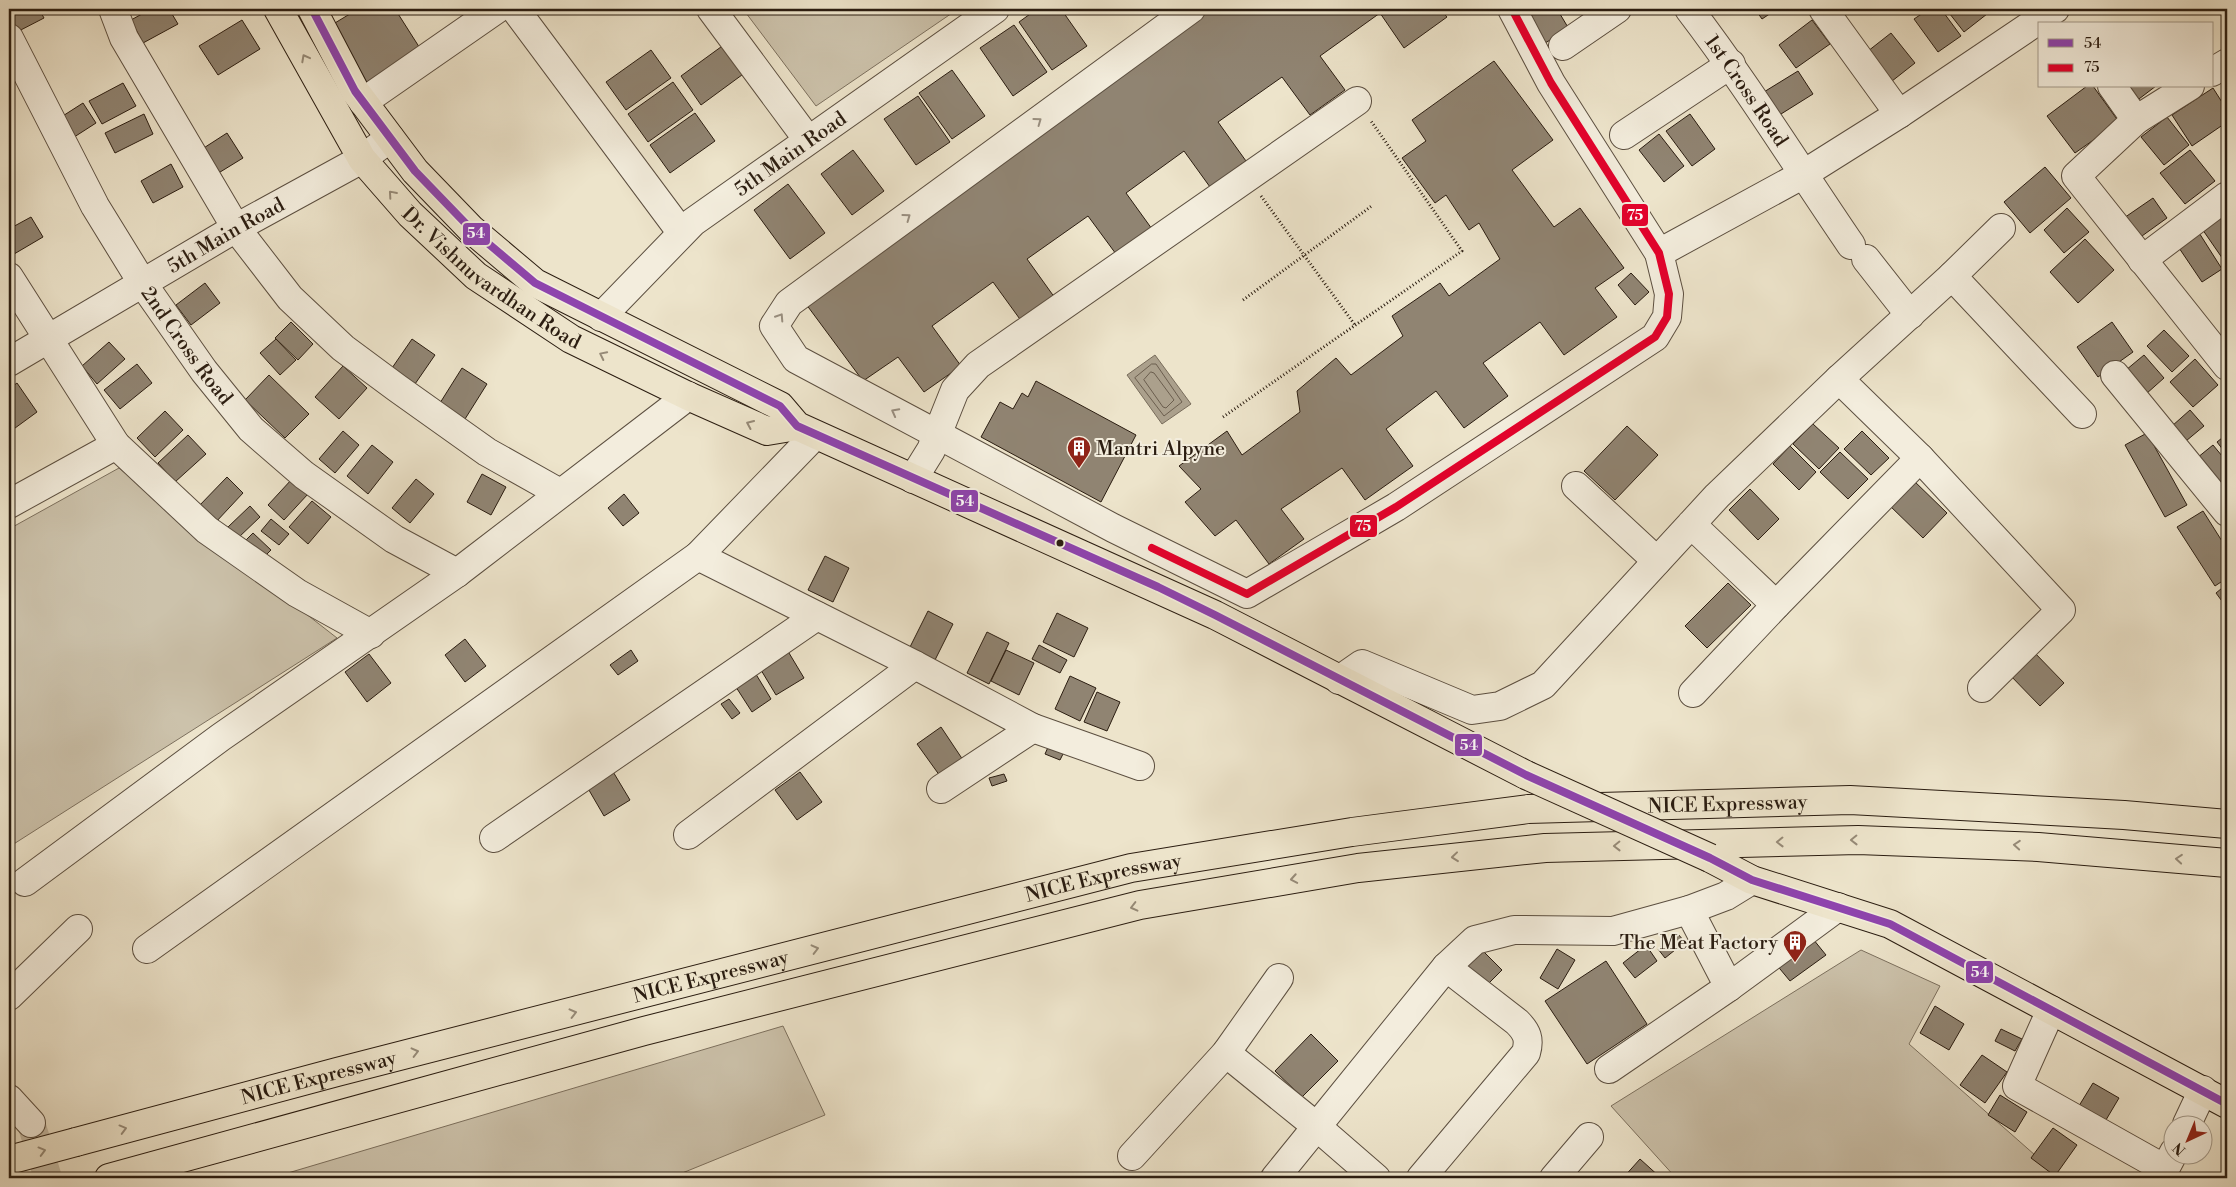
<svg xmlns="http://www.w3.org/2000/svg" width="2236" height="1187" viewBox="0 0 2236 1187" font-family="'Libre Bodoni',serif">
  <style>
    .green { fill: #ccc2ab; stroke: #7c705e }
    .water { fill: #aba08c; stroke: #786c5b }
    .lines { fill: none; stroke-linecap: round; stroke-linejoin: round }
    .shore { stroke: #6b5e4e; stroke-width: 1 }
    .building { fill: #908472; stroke: #2b1d11 }
    .minor-tunnel { stroke: #c6bca6; stroke-width: 28; stroke-dasharray: 28 14; stroke-linecap: butt }
    .minor-casing { stroke: #5c4f40; stroke-width: 30 }
    .major-casing { stroke: #2b1d11; stroke-width: 30 }
    .highway-casing { stroke: #2b1d11; stroke-width: 30 }
    .path { stroke: #2b1d11; stroke-width: 3; stroke-dasharray: 1 2.5; stroke-linecap: butt }
    .minor { stroke: #f3eddd; stroke-width: 28 }
    .major { stroke: #ede4cb; stroke-width: 28 }
    .highway { stroke: #ede4cb; stroke-width: 28 }
    .major-bridge-casing { stroke: #2b1d11; stroke-width: 30; stroke-linecap: butt }
    .highway-bridge-casing { stroke: #2b1d11; stroke-width: 30; stroke-linecap: butt }
    .major-bridge { stroke: #ede4cb; stroke-width: 28 }
    .highway-bridge { stroke: #ede4cb; stroke-width: 28 }
    .bus-1-casing { stroke: #f3eddd; stroke-width: 11 }
    .bus-2-casing { stroke: #f3eddd; stroke-width: 11 }
    .bus-1 { stroke: #8e44ad; stroke-width: 8 }
    .bus-2 { stroke: #e4002b; stroke-width: 8 }
    .oneway { stroke: #968a77 }
    .oneway2 { stroke: #998f81 }
    .bus-dot { fill: #2b1d11; stroke: #f3eddd; stroke-width: 2 }
    .labels { text-anchor: middle; stroke-width: 4; stroke-linejoin: round; paint-order: stroke }
    .street-label { font-size: 20px; fill: #2b1d11; stroke: #f3eddd }
    .poi-label { font-size: 20px; fill: #2b1d11; stroke: #f3eddd; text-anchor: start }
    .line-badge { stroke: #f3eddd; stroke-width: 2 }
    .badge-label { font-size: 14px; text-anchor: middle; font-weight: bold; fill: #fff }
  </style>
  <rect width="100%" height="100%" fill="#ede4cb"/>
  <filter id="stains"><feTurbulence type="fractalNoise" baseFrequency=".004" numOctaves="4"/><feColorMatrix values="0 0 0 0 .2 0 0 0 0 .09 0 0 0 0 .02 0 0 0 .5 -.17"/></filter>
  <radialGradient id="worn" r=".72"><stop offset=".6" stop-color="#630" stop-opacity="0"/><stop offset="1" stop-color="#630" stop-opacity=".3"/></radialGradient>
  <!-- green -->
  <path class="green" d="M743 9H958L816 106Z
    M119 468 337 638 9 847V529Z
    M1861 950 1940 986 1909 1044 2061 1178H1676L1611 1106Z
    M783 1026 825 1115 670 1178H271Z"/>
  <!-- water -->
  <path class="water" d="M1155 355 1191 404 1162 424 1127 375Z"/>
  <g class="lines">
    <!-- shore -->
    <path class="shore" d="M1152 364H1156L1182 402 1164 416 1135 378Z
      M1151 372 1154 373 1174 400 1166 408 1163 407 1144 380Z"/>
  </g>
  <!-- building -->
  <path class="building" d="M9 9H39L44 18 13 34 9 27Z
    M151 9H169L178 24 143 43 131 20Z
    M358 9H395L423 53 363 90 325 29Z
    M1037 9H1061L1087 46 1052 70 1019 22Z
    M1212 9H1440L1447 17 1404 48 1380 13 1320 56 1345 90 1310 115 1282 77 1218 122 1246 161 1210 187 1184 151 1126 193 1152 229 1116 254 1088 216 1027 259 1055 298 1022 322 993 282 932 326 961 366 924 392 898 357 863 381 803 300Z
    M1522 9H1557L1569 29 1540 46Z
    M1697 9H1716L1705 18Z
    M1755 9H1777L1762 19Z
    M1929 9H1941L1961 36 1938 52 1914 19Z
    M1946 9H1983L1987 14 1964 32Z
    M2220 9H2227V22Z
    M242 20 260 49 218 75 199 46Z
    M1812 20 1830 44 1796 68 1779 45Z
    M1014 25 1047 72 1013 96 980 48Z
    M1891 33 1915 63 1887 85 1863 55Z
    M725 44 746 72 701 105 681 76Z
    M651 50 671 78 626 110 606 82Z
    M1494 61 1553 140 1512 170 1554 227 1580 208 1624 268 1595 288 1617 317 1564 355 1540 322 1483 363 1508 396 1464 428 1436 391 1386 429 1413 466 1365 500 1342 468 1281 509 1304 539 1269 564 1236 520 1215 536 1185 502 1201 489 1179 466 1227 431 1242 455 1300 412 1297 391 1336 358 1351 375 1403 336 1392 316 1440 283 1449 296 1500 259 1479 223 1469 230 1446 195 1435 203 1402 158 1426 141 1412 120Z
    M952 70 985 116 952 139 919 93Z
    M1798 71 1813 94 1773 119 1759 95Z
    M673 82 693 110 648 142 628 114Z
    M123 83 136 106 102 124 89 101Z
    M2087 86H2093L2119 122 2075 153 2047 116Z
    M2123 86H2156L2135 102Z
    M2213 88 2227 110V122L2192 146 2172 115Z
    M918 96 950 142 916 165 884 119Z
    M83 103 96 123 68 141 55 121Z
    M695 113 715 141 670 173 650 145Z
    M144 114 153 134 115 153 105 133Z
    M1690 114 1715 149 1692 166 1666 131Z
    M2167 117 2189 145 2164 165 2141 137Z
    M2227 132V143L2222 136Z
    M227 133 243 158 212 177 196 153Z
    M1659 134 1684 166 1664 182 1639 150Z
    M853 150 884 191 852 215 821 174Z
    M2190 150 2215 181 2185 204 2160 173Z
    M171 164 183 187 153 203 141 181Z
    M2045 167 2071 198 2030 233 2004 202Z
    M788 184 825 233 790 259 754 210Z
    M2153 198 2167 218 2135 241 2121 220Z
    M2067 208 2089 232 2064 253 2044 230Z
    M2219 209 2227 221V265L2198 223Z
    M31 217 43 237 9 257V229Z
    M2196 228 2222 269 2202 282 2175 242Z
    M2085 239 2114 270 2078 303 2050 272Z
    M1631 273 1649 292 1635 305 1618 285Z
    M205 283 220 303 191 325 176 305Z
    M291 322 313 344 298 360 275 338Z
    M2112 322 2133 352 2098 377 2077 347Z
    M2164 330 2189 356 2172 372 2147 346Z
    M276 339 296 360 280 375 260 353Z
    M412 339 435 355 415 384 392 368Z
    M109 342 125 359 97 384 82 366Z
    M2144 355 2164 378 2146 394 2126 370Z
    M2195 359 2218 385 2193 407 2170 382Z
    M137 364 152 383 120 409 104 390Z
    M343 366 367 388 339 419 315 397Z
    M462 368 487 384 465 419 440 403Z
    M269 375 309 414 285 438 245 400Z
    M1036 381 1136 435 1101 502 981 437 1000 402 1013 409 1022 393 1028 397Z
    M17 383 37 412 11 431 9 428V389Z
    M2190 410 2204 426 2186 441 2172 426Z
    M165 411 183 430 155 457 137 438Z
    M1813 424 1839 448 1819 469 1793 444Z
    M1627 426 1658 455 1615 500 1584 471Z
    M343 431 359 445 335 473 319 459Z
    M1862 431 1889 458 1871 475 1844 449Z
    M2147 433 2187 505 2165 517 2125 445Z
    M2227 434V455L2217 442Z
    M188 435 206 454 175 482 158 463Z
    M372 445 393 462 368 494 347 476Z
    M2213 445 2227 462V481L2215 491 2192 462Z
    M1790 446 1816 472 1799 490 1773 464Z
    M1840 452 1868 479 1848 499 1820 472Z
    M482 474 506 487 491 515 467 502Z
    M227 477 243 493 215 523 198 507Z
    M1911 478 1947 513 1923 538 1887 503Z
    M292 479 308 494 284 520 268 505Z
    M416 479 434 494 410 523 392 508Z
    M1750 489 1779 519 1758 540 1729 510Z
    M624 494 639 513 623 526 608 508Z
    M312 501 331 517 308 544 289 527Z
    M250 506 260 517 238 538 228 527Z
    M2203 511 2227 549V578L2215 586 2177 527Z
    M271 519 289 534 279 545 261 531Z
    M253 533 271 550 262 559 244 542Z
    M825 556 849 568 833 602 808 590Z
    M1728 583 1751 605 1707 648 1685 626Z
    M2227 584V608L2216 593Z
    M928 611 953 624 935 660 910 647Z
    M1057 613 1088 628 1074 657 1043 642Z
    M987 632 1009 643 989 684 967 673Z
    M465 639 486 666 465 682 445 655Z
    M1039 645 1067 660 1060 673 1032 659Z
    M786 648 804 678 776 695 758 665Z
    M631 650 638 661 618 675 610 665Z
    M1006 650 1034 663 1019 695 991 681Z
    M2032 650 2064 683 2040 706 2008 673Z
    M369 654 391 683 367 702 345 672Z
    M754 671 771 699 752 712 734 684Z
    M1070 676 1096 688 1080 721 1055 709Z
    M1097 692 1120 702 1107 731 1084 722Z
    M729 699 740 713 732 719 721 704Z
    M941 727 963 760 940 776 917 744Z
    M1049 745 1064 752 1060 760 1045 754Z
    M612 770 630 800 604 816 586 785Z
    M800 772 822 802 797 820 775 790Z
    M1004 774 1007 781 992 786 989 778Z
    M1677 933 1685 942 1665 958 1658 949Z
    M1809 934 1826 955 1790 981 1770 957Z
    M1646 945 1657 961 1635 978 1623 963Z
    M1480 948 1502 970 1482 990 1460 969Z
    M1557 949 1575 960 1558 989 1540 978Z
    M1606 961 1647 1024 1587 1064 1545 1001Z
    M1935 1006 1964 1024 1949 1050 1920 1033Z
    M2001 1029 2022 1039 2015 1051 1995 1041Z
    M1311 1034 1338 1061 1302 1097 1275 1071Z
    M1982 1055 2007 1072 1985 1103 1960 1085Z
    M2093 1083 2119 1098 2100 1130 2074 1114Z
    M2000 1095 2027 1112 2015 1132 1988 1115Z
    M2053 1128 2077 1145 2055 1176 2031 1158Z
    M1640 1159 1661 1178H1623Z"/>
  <g class="lines">
    <!-- minor-tunnel -->
    <path class="minor-tunnel" d="M31 1123 48 1178"/>
    <!-- minor casing -->
    <g class="minor-casing">
      <g id="minor">
        <path d="M113 9 124 38 236 228 290 298 343 348 397 388 487 452 560 493"/>
        <path d="M515 9 681 232"/>
        <path d="M711 9 808 140"/>
        <path d="M1191 9 789 303 774 326 796 359 1113 528 1247 594 1396 507 1655 337 1667 317 1669 294 1659 253 1551 83 1512 9"/>
        <path id="s1" d="M1689 9C1747 85 1797 166 1851 245"/>
        <path d="M1823 9 1899 114"/>
        <path id="s2" d="M9 38 95 206 143 284 204 371 251 429 304 475 394 539 457 573"/>
        <path d="M1563 46 1617 9"/>
        <path d="M2212 72 2227 63"/>
        <path d="M2112 86 2136 120"/>
        <path d="M2190 86 2136 120 2076 176 2227 366"/>
        <path d="M363 102 497 9"/>
        <path d="M1624 135 1731 64"/>
        <path d="M1659 253 1802 175 1899 114 2055 9"/>
        <path d="M1866 259 1910 315"/>
        <path d="M2142 260 2227 196"/>
        <path d="M1952 276 2001 228"/>
        <path d="M9 277 116 445 207 530 297 593 371 634"/>
        <path id="s3" d="M601 317 693 222 995 9"/>
        <path id="s4" d="M9 362 236 228 362 159 390 138"/>
        <path d="M2115 375 2227 512"/>
        <path d="M1839 379 1952 276 2082 414"/>
        <path d="M815 435 698 556 915 665 1033 728 941 789"/>
        <path d="M1920 458 2061 610 1982 688"/>
        <path d="M913 479 931 450 955 390 978 365 1357 101"/>
        <path d="M1576 486 1657 561"/>
        <path d="M9 504 116 445"/>
        <path d="M1339 680 1362 664 1472 710 1500 706 1543 685 1717 496 1839 379 1920 458 1776 605 1691 524"/>
        <path d="M1693 693 1776 605"/>
        <path d="M1033 728 1140 766"/>
        <path d="M688 835 915 665"/>
        <path d="M494 838 817 616"/>
        <path d="M25 882 221 737 457 573 688 396"/>
        <path d="M1689 910 1729 987"/>
        <path d="M147 949 698 556"/>
        <path d="M9 996 78 929"/>
        <path d="M2051 1010 2017 1086 2165 1169 2174 1152"/>
        <path d="M1226 1053 1316 1126 1376 1178"/>
        <path d="M1609 1069 1729 987 1838 907"/>
        <path d="M9 1099 31 1123"/>
        <path d="M2187 1124 2203 1090"/>
        <path d="M1132 1156 1226 1053 1279 978"/>
        <path d="M1275 1178 1446 967 1475 940 1514 930 1613 931 1689 910 1726 896 1752 880"/>
        <path d="M1421 1178 1526 1053C1530 1039 1527 1032 1517 1022L1446 967"/>
        <path d="M1554 1178 1589 1137"/>
      </g>
    </g>
    <!-- major casing -->
    <g class="major-casing">
      <g id="major">
        <path id="s5" d="M278 9 362 159 410 214 476 276 571 339 688 396 767 431 797 426"/>
        <path d="M312 9 355 91 415 171 471 229 535 283 780 406 797 426 1215 615 1526 775"/>
        <path d="M1710 858 1752 880 1890 924 2227 1104"/>
      </g>
    </g>
    <!-- highway casing -->
    <g class="highway-casing">
      <g id="highway">
        <path id="s6" d="M76 1142 337 1072 1131 868 1352 832 1528 809 1850 800 2124 815 2227 824"/>
        <path d="M109 1178 644 1031 1140 905 1358 868 1545 848 1858 840 2038 847 2227 863"/>
      </g>
    </g>
    <!-- path -->
    <path class="path" d="M1261 196 1355 325
      M1243 300 1373 205
      M1223 417 1462 251 1371 121
      M1108 1178 1115 1172"/>
    <!-- minor -->
    <use href="#minor" class="minor"/>
    <!-- major -->
    <use href="#major" class="major"/>
    <!-- highway -->
    <use href="#highway" class="highway"/>
    <!-- major-bridge casing -->
    <g class="major-bridge-casing">
      <path id="major-bridge" d="M1526 775 1710 858"/>
    </g>
    <!-- highway-bridge casing -->
    <g class="highway-bridge-casing">
      <path id="highway-bridge" d="M9 1160 76 1142"/>
    </g>
    <!-- major-bridge -->
    <use href="#major-bridge" class="major-bridge"/>
    <!-- highway-bridge -->
    <use href="#highway-bridge" class="highway-bridge"/>
    <!-- bus-1 casing -->
    <g class="bus-1-casing">
      <path id="bus-1" d="M312 9 355 91 415 171 471 229 535 283 780 406 797 426 1158 587 1215 615 1526 775 1710 858 1752 880 1890 924 2227 1104"/>
    </g>
    <!-- bus-2 casing -->
    <g class="bus-2-casing">
      <path id="bus-2" d="M1152 548 1247 594 1396 507 1655 337 1667 317 1669 294 1659 253 1551 83 1512 9"/>
    </g>
    <!-- bus-1 -->
    <use href="#bus-1" class="bus-1"/>
    <!-- bus-2 -->
    <use href="#bus-2" class="bus-2"/>
  </g>
  <!-- one-way arrows -->
  <defs><path id="oneway-chevron" d="M-2-3.5L2.5 0L-2 3.5" fill="none" stroke-width="1.6" stroke-linecap="round" stroke-linejoin="round" transform="scale(1.25)"/></defs>
  <g class="oneway">
    <use href="#oneway-chevron" transform="translate(305 58) rotate(-118)"/>
    <use href="#oneway-chevron" transform="translate(392 194) rotate(-131)"/>
    <use href="#oneway-chevron" transform="translate(603 355) rotate(-154)"/>
    <use href="#oneway-chevron" transform="translate(750 424) rotate(-156)"/>
    <use href="#oneway-chevron" transform="translate(1854 840) rotate(179)"/>
    <use href="#oneway-chevron" transform="translate(1780 842) rotate(179)"/>
    <use href="#oneway-chevron" transform="translate(2017 845) rotate(-176)"/>
    <use href="#oneway-chevron" transform="translate(1617 846) rotate(179)"/>
    <use href="#oneway-chevron" transform="translate(1455 857) rotate(174)"/>
    <use href="#oneway-chevron" transform="translate(2179 859) rotate(-175)"/>
    <use href="#oneway-chevron" transform="translate(1294 879) rotate(170)"/>
    <use href="#oneway-chevron" transform="translate(1134 907) rotate(166)"/>
    <use href="#oneway-chevron" transform="translate(815 949) rotate(-14)"/>
    <use href="#oneway-chevron" transform="translate(573 1013) rotate(-14)"/>
    <use href="#oneway-chevron" transform="translate(415 1052) rotate(-14)"/>
    <use href="#oneway-chevron" transform="translate(123 1129) rotate(-15)"/>
    <use href="#oneway-chevron" transform="translate(42 1151) rotate(-15)"/>
  </g>
  <g class="oneway2">
    <use href="#oneway-chevron" transform="translate(1038 121) rotate(-36)"/>
    <use href="#oneway-chevron" transform="translate(907 217) rotate(-36)"/>
    <use href="#oneway-chevron" transform="translate(780 317) rotate(-57)"/>
    <use href="#oneway-chevron" transform="translate(895 412) rotate(-152)"/>
  </g>
  <!-- icons -->
  <defs>
    <g id="building-pin" transform="scale(1.25)"><path d="M0 17L-7.5 6A9.5 9.5 0 1 1 7.5 6Z" fill="#8f2418" stroke="#f3eddd"/><path d="M-4-6H4V6H1V3H-1V6H-4ZM-2.5-4.3h1.7v1.8h-1.7ZM.8-4.3h1.7v1.8H.8ZM-2.5-1h1.7V.8h-1.7ZM.8-1h1.7V.8H.8Z" fill="#fff"/></g>
  </defs>
  <g fill-rule="evenodd">
    <use href="#building-pin" x="1079" y="448"/>
    <use href="#building-pin" x="1795" y="942"/>
  </g>
  <!-- markers -->
  <circle class="bus-dot" cx="1060" cy="543" r="4.5"/>
  <g class="labels">
    <!-- street labels -->
    <g class="street-label">
      <text dy="7" stroke="none"><textPath href="#s1" startOffset="100">1st Cross Road</textPath></text>
      <text dy="7" stroke="none"><textPath href="#s3" startOffset="251">5th Main Road</textPath></text>
      <text dy="7" stroke="none"><textPath href="#s4" startOffset="251">5th Main Road</textPath></text>
      <text dy="7" stroke="none"><textPath href="#s5" startOffset="349">Dr. Vishnuvardhan Road</textPath></text>
      <text dy="7" stroke="none"><textPath href="#s2" startOffset="356">2nd Cross Road</textPath></text>
      <text dy="7" stroke="none"><textPath href="#s6" startOffset="1691">NICE Expressway</textPath></text>
      <text dy="7" stroke="none"><textPath href="#s6" startOffset="1061">NICE Expressway</textPath></text>
      <text dy="7" stroke="none"><textPath href="#s6" startOffset="656">NICE Expressway</textPath></text>
      <text dy="7" stroke="none"><textPath href="#s6" startOffset="251">NICE Expressway</textPath></text>
    </g>
    <!-- poi labels -->
    <g class="poi-label">
      <text x="1096" y="455">Mantri Alpyne</text>
      <text x="1778" y="949" text-anchor="end">The Meat Factory</text>
    </g>
  </g>
  <g class="line-badge">
    <rect x="1621" y="203" width="28" height="24" rx="5" fill="#e4002b"/>
    <rect x="462" y="222" width="29" height="24" rx="5" fill="#8e44ad"/>
    <rect x="950" y="489" width="29" height="24" rx="5" fill="#8e44ad"/>
    <rect x="1349" y="514" width="29" height="24" rx="5" fill="#e4002b"/>
    <rect x="1454" y="733" width="29" height="24" rx="5" fill="#8e44ad"/>
    <rect x="1965" y="960" width="29" height="24" rx="5" fill="#8e44ad"/>
  </g>
  <g class="badge-label">
    <text x="1635" y="220">75</text>
    <text x="476" y="238">54</text>
    <text x="965" y="506">54</text>
    <text x="1363" y="531">75</text>
    <text x="1469" y="750">54</text>
    <text x="1980" y="977">54</text>
  </g>
  <!-- margin -->
  <rect width="2236" height="1187" fill="none" stroke="#ede4cb" stroke-width="30"/>
  <rect x="10" y="10" width="2216" height="1167" fill="none" stroke="#2b1d11" stroke-width="2.5"/>
  <rect x="15" y="15" width="2206" height="1157" fill="none" stroke="#2b1d11"/>
  <!-- legend -->
  <rect x="2038" y="22" width="175" height="65" fill="#f3eddd" stroke="#a39a8b"/>
  <rect x="2048" y="39" width="25" height="8" fill="#8e44ad" stroke="#a39a8b"/>
  <text x="2084" y="48" font-size="15" fill="#2b1d11">54</text>
  <rect x="2048" y="64" width="25" height="8" fill="#e4002b" stroke="#a39a8b"/>
  <text x="2084" y="72" font-size="15" fill="#2b1d11">75</text>
  <!-- north arrow -->
  <g transform="translate(2188 1140) rotate(224)"><circle r="24" fill="#f3eddd" stroke="#a39a8b"/>
  <path d="M0-4L9 19L0 12L-9 19Z" fill="#8f2418"/>
  <text y="-8" font-size="14" font-weight="bold" text-anchor="middle" fill="#2b1d11">N</text>
  </g>
  <rect width="100%" height="100%" filter="url(#stains)"/>
  <rect width="100%" height="100%" fill="url(#worn)"/>
</svg>
